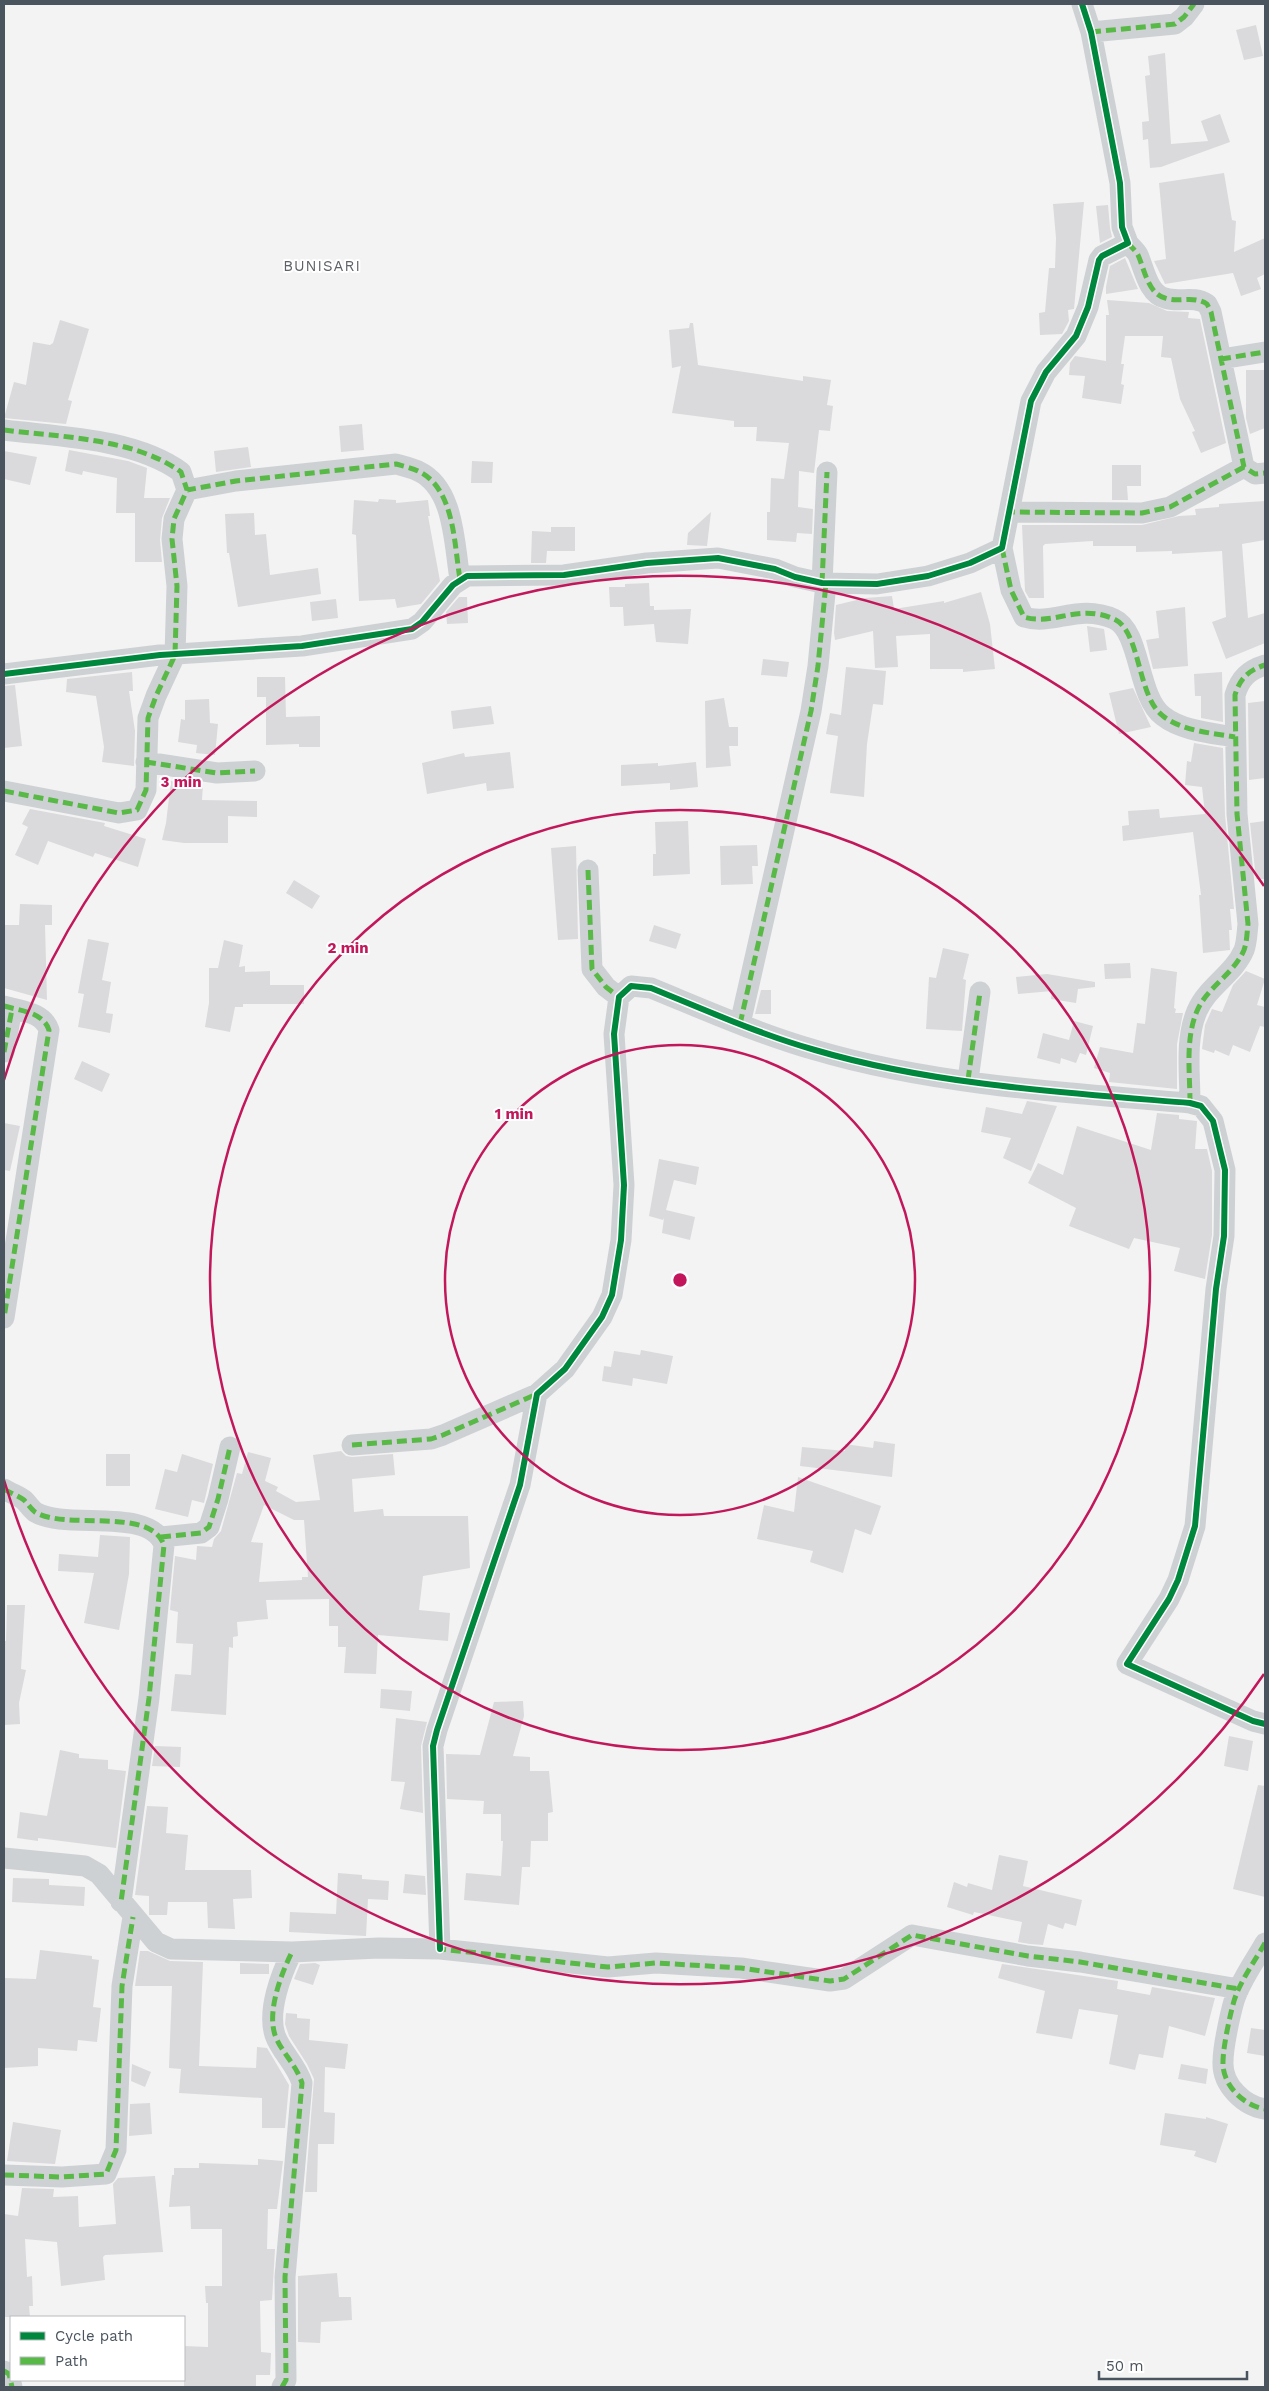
<svg xmlns="http://www.w3.org/2000/svg" width="1269" height="2391" viewBox="0 0 1269 2391" font-family="'Work Sans',sans-serif">
  <style>
    .building { fill: #dadadc; fill-rule: evenodd }
    .lines { fill: none; stroke-linecap: round; stroke-linejoin: round }
    .minor { stroke: #ced1d3; stroke-width: 21 }
    .quiet { stroke: #58b947; stroke-width: 5; stroke-dasharray: 10 5; stroke-linecap: butt }
    .cycleway-casing { stroke: #fff; stroke-width: 9 }
    .cycleway { stroke: #00873e; stroke-width: 6 }
    .ring { fill: none; stroke: #c2185b; stroke-width: 2.5 }
    .labels { text-anchor: middle; stroke-width: 4; stroke-linejoin: round; paint-order: stroke }
    .quarter-label { font-size: 15px; letter-spacing: 1px; fill: #5e6166; stroke: #fff }
    .centre { fill: #c2185b; stroke: #fff; stroke-width: 2.5 }
    .ring-label { font-size: 15px; text-anchor: middle; font-weight: bold; fill: #c2185b; stroke: #fff; stroke-width: 4; stroke-linejoin: round; paint-order: stroke }
  </style>
  <rect width="100%" height="100%" fill="#f3f3f3"/>
  <!-- building -->
  <path class="building" d="M1256 25 1263 56 1244 60 1236 30Z
    M1165 53 1171 144 1208 141 1201 121 1220 114 1230 142 1161 167 1150 168 1148 139 1143 140 1142 122 1149 121 1145 76 1150 75 1148 56Z
    M1224 173 1232 220 1236 221 1234 252 1265 238V274L1257 278 1261 289 1241 296 1233 273 1165 284 1154 261 1166 259 1159 183Z
    M1084 202 1074 309 1068 310 1069 321 1062 334 1040 335 1039 313 1045 312 1049 268H1055L1056 238 1053 204Z
    M1108 205 1110 228 1112 237 1100 243 1096 206Z
    M1125 258 1138 289 1106 294V287L1110 266Z
    M1107 300 1149 303 1167 311 1189 312 1188 318 1200 319 1226 443 1201 453 1192 432 1195 431 1180 399 1171 358 1161 357 1163 336H1125L1121 364H1124L1121 384 1124 385 1121 404 1082 398 1085 376 1069 375 1070 363 1075 356 1106 361V315H1109Z
    M60 320 89 329 68 400 72 401 66 424 4 418 14 382 26 385 33 342 50 345 53 343Z
    M690 323H693L698 365 803 381V376L831 380 827 405 833 406 830 431 819 430 814 473 799 471 798 507 813 509 812 534 797 533 796 542 767 540V512H770L771 478 784 479 789 443 756 441 757 427H734V421L672 413 681 366 672 368 669 330 689 328Z
    M1246 370H1265V428L1250 434 1246 418Z
    M362 424 364 450 341 452 339 426Z
    M248 447 251 467 216 472 214 451Z
    M69 450 128 461 147 468 144 498H170L162 518 160 540 162 562H135V513H116L117 478 83 471 82 475 65 471Z
    M4 451 37 457 30 485 4 479Z
    M472 461 493 462 492 483H471Z
    M1112 465H1141V486H1127L1128 500H1112Z
    M379 499 396 500V503L428 500 430 516H428L440 581 421 604 397 608 395 599 359 601 356 535 352 534 354 500 378 502Z
    M1265 501V540L1242 544 1248 618 1265 613V643L1226 659 1212 622 1226 617 1222 551 1172 554V551L1136 552V546H1093V541L1045 544 1043 546 1044 598H1029L1025 591 1022 525H1142L1179 516 1196 515 1195 509 1219 507V504Z
    M711 512 707 546 687 545 688 533Z
    M254 513 255 535 266 534 270 575 318 568 321 594 238 607 229 553H227L225 514Z
    M551 527H575V551H547L546 563H531L532 531 551 532Z
    M649 583 650 606H654V610L691 609 688 644 656 642 654 624 624 626 623 607H610L609 587H625V584Z
    M981 592 990 624 995 669 963 672V669H930V634L896 636 898 667 875 668 873 631 835 640 834 633 836 605 865 598 892 596 894 609 944 601V603Z
    M459 597H467L468 623 447 624 446 612Z
    M336 599 338 618 312 621 310 602Z
    M1185 607 1188 666 1153 669 1146 640 1159 638 1156 611Z
    M1087 626 1104 629 1107 650 1090 652Z
    M763 659 789 662 787 677 761 675Z
    M846 667 886 671 883 705 873 704 867 744 864 797 830 793 838 736 826 734 830 713 841 715Z
    M132 672 133 691H129L135 731 134 766 102 762 104 747 96 696 66 692 67 679Z
    M1222 672 1223 722 1201 718V696H1195L1194 674Z
    M257 677H285L286 717 320 716V747H299V744L266 745V697H257Z
    M15 685 22 746 4 748V686Z
    M1133 688 1151 727 1119 734 1109 693Z
    M724 698 729 727H738V746H729L731 766 706 768 705 701Z
    M209 699 210 723 218 724 215 755 196 753 197 745 178 742 181 719 185 720V700Z
    M1265 701V778L1249 780 1248 703Z
    M491 706 494 724 453 729 451 711Z
    M1194 743 1223 748 1225 815 1234 909H1230L1232 930H1229L1230 950 1203 953 1199 895H1201L1193 832 1123 841 1122 826 1129 825 1128 811 1159 809 1160 818 1205 814 1202 787 1185 785 1187 761 1191 762Z
    M510 752 514 788 487 791 486 783 427 794 422 763 464 753 465 757Z
    M696 762 698 787 670 790V783L621 786V765L658 763V766Z
    M171 781 203 784 202 800 257 801V817L228 816V843H184L162 840 166 823Z
    M30 809 105 823 104 826 146 839 138 867 95 853 93 857 48 841 38 865 15 855 28 827 22 824Z
    M688 821 690 874 653 876V854H656L655 822Z
    M1265 821V879H1256L1250 823Z
    M757 845 758 866H752L753 884 721 885 720 846Z
    M576 846 578 939 558 940 551 848Z
    M294 880 320 896 312 909 286 893Z
    M20 904 52 905V925H45L47 1000 4 988V925H19Z
    M654 925 681 934 676 949 649 941Z
    M88 939 109 943 102 980 111 982 106 1013 113 1014 110 1033 78 1027 84 994 78 993Z
    M224 940 243 945 239 967 245 966V972L270 971V985H304V1004H243V1007H235L230 1032 205 1027 209 1003V968H218Z
    M943 948 969 954 963 979 966 980 962 1031 926 1029 929 977 936 978Z
    M1130 963 1131 978 1105 979 1104 964Z
    M1151 968 1177 972 1174 1008 1176 1009 1175 1013H1183L1177 1044V1089L1109 1082 1110 1073 1094 1068 1100 1047 1133 1053 1137 1023 1145 1024Z
    M1246 971 1265 979 1257 1005 1265 1007V1027L1260 1026 1250 1052 1233 1045 1229 1056 1215 1050 1214 1053 1202 1049 1205 1025 1212 1009 1222 1012 1233 985Z
    M1047 974 1095 982V987L1078 989 1076 1003 1051 999 1052 991 1018 994 1016 977Z
    M761 990H771V1014H755Z
    M1074 1021 1093 1026 1086 1055 1080 1053 1076 1063 1061 1058 1060 1064 1037 1058 1043 1033 1069 1040Z
    M82 1061 110 1074 102 1092 74 1079Z
    M1027 1101 1057 1106 1031 1171 1003 1158 1011 1138 981 1132 986 1107 1022 1114Z
    M1157 1113 1179 1115V1119L1197 1121 1195 1149H1207L1212 1171V1235L1205 1279 1174 1271 1180 1248 1134 1238 1129 1249 1069 1226 1076 1208 1028 1183 1038 1163 1063 1175 1077 1126 1151 1150Z
    M4 1123 20 1126 10 1171 4 1170Z
    M659 1159 699 1167 696 1185 674 1180 666 1210 695 1217 690 1240 662 1233 664 1218 663 1220 649 1216Z
    M641 1350 673 1356 667 1384 633 1378 632 1386 602 1381 604 1366 611 1367 614 1351 640 1355Z
    M874 1441 895 1444 892 1477 800 1466 802 1447 845 1451V1444L873 1448Z
    M341 1451 346 1456 352 1457 393 1454 395 1475 352 1479 354 1512 383 1509 384 1516H468L470 1568 423 1576 419 1610 450 1613 448 1641 378 1635 376 1674 344 1673 346 1647H338V1626H329V1599L266 1600 268 1619 237 1622 238 1636 233 1637V1648L229 1647 226 1715 171 1711 175 1674 191 1675 193 1644 176 1643 178 1612 170 1610 175 1556 196 1560 197 1546 212 1547 214 1539 221 1531 237 1473 242 1474 248 1452 271 1458 265 1481 278 1487 276 1491 296 1502 320 1500 313 1455ZM264 1505 294 1520H304L308 1577H302V1580L259 1582 263 1543 251 1542Z
    M106 1454H130V1486H106Z
    M182 1454 213 1464 204 1503 192 1500 188 1517 155 1509 165 1469 177 1472Z
    M798 1477 881 1506 871 1535 855 1529 843 1573 810 1562 813 1551 757 1539 764 1505 794 1512Z
    M100 1535 130 1537 129 1574 119 1630 84 1623 94 1573 58 1571 59 1554 98 1557Z
    M7 1605H25L21 1669 26 1670 19 1703 20 1724 4 1725V1641H6Z
    M381 1689 412 1691 410 1711 380 1708Z
    M523 1701 524 1716 513 1756 530 1757V1771H549L553 1812 548 1813V1841H531L530 1867H522L519 1905 464 1900 466 1873 501 1876 503 1841H501V1814H483L484 1801 447 1799 446 1754 480 1755 494 1702Z
    M396 1718 427 1722 421 1746 423 1813 400 1809 405 1782 391 1781Z
    M1229 1736 1253 1741 1248 1771 1224 1766Z
    M155 1746 181 1747 180 1767 152 1766Z
    M60 1750 79 1754V1758L108 1760V1769L126 1771 116 1848 38 1838V1841L17 1838 20 1812 47 1816Z
    M1258 1785 1265 1786V1897L1233 1889Z
    M147 1806 168 1807 166 1833 188 1835 185 1870H251L252 1898 233 1899 235 1929 208 1928 207 1902H168L167 1915H149V1896L135 1895Z
    M999 1855 1028 1861 1023 1886 1082 1900 1076 1926 1065 1923 1063 1929 1048 1924 1043 1945 1030 1944 1018 1942 1022 1922 974 1912 973 1915 947 1907 954 1882 967 1887 968 1883 992 1890Z
    M338 1873 362 1875V1879L389 1881 388 1900 368 1899 366 1936 289 1932 290 1912 336 1914Z
    M405 1874 425 1876 426 1895 403 1893Z
    M13 1878 49 1879V1885L85 1887 84 1906 12 1902Z
    M40 1950 92 1956V1959L99 1960 93 2007 101 2008 97 2042 78 2040 77 2051 38 2048V2066L4 2068V1978L36 1979Z
    M140 1951H148L170 1961 203 1962 199 2066 256 2068 257 2047 267 2048 289 2085 285 2128H262V2098L179 2093 181 2069 169 2068 172 1986H135Z
    M240 1963 269 1964V1974H240Z
    M315 1963 320 1965 313 1985 294 1979 300 1964Z
    M1002 1964 1118 1981 1117 1989 1150 1995 1152 1987 1215 1998 1205 2036 1169 2026 1163 2058 1139 2054 1135 2070 1109 2064 1118 2015 1079 2009 1072 2039 1036 2033 1045 1991 998 1978Z
    M286 2013 297 2014V2018L310 2019 309 2040 348 2044 345 2069 325 2067 324 2112 335 2113 334 2144H318L317 2192H305L314 2079 307 2064 289 2036 285 2024Z
    M1251 2028 1265 2030V2056L1247 2053Z
    M132 2064 151 2072 145 2087 131 2081Z
    M1181 2064 1208 2069 1206 2084 1178 2079Z
    M150 2103 152 2134 129 2136 130 2104Z
    M1165 2113 1206 2119V2117L1228 2124 1216 2163 1194 2156 1196 2151 1160 2145Z
    M13 2122 61 2130 55 2164 7 2161Z
    M258 2159 283 2161 277 2209H268L267 2249H275L272 2300 260 2301 261 2352 271 2353 270 2375H256V2387H184V2346L208 2347V2303H206L205 2286H222V2229H191L190 2206 169 2207 172 2175H174V2168H199V2163L258 2165Z
    M155 2176 163 2252 105 2255 103 2257 105 2280 61 2286 57 2242 25 2239 27 2277 32 2276 33 2306H29L30 2317H4V2214L18 2216 22 2188 54 2189 53 2197 78 2196 79 2227 116 2224 113 2184 118 2178Z
    M337 2273 339 2297H351L352 2320 321 2322 320 2343 298 2342V2276Z"/>
  <g class="lines">
    <!-- minor -->
    <path class="minor" d="M1091 32 1175 24 1184 17 1194 4
      M1128 243C1131 247 1136 251 1138 255 1144 268 1148 294 1165 298 1179 303 1193 295 1207 304L1211 312 1244 467 1255 474 1265 473
      M1221 359 1265 352
      M4 430C60 437 134 438 181 472L187 490
      M1009 512 1142 513 1170 507 1244 467
      M1002 548 1011 590 1024 617C1054 626 1078 603 1114 619 1141 631 1137 697 1163 716 1182 731 1212 733 1235 737
      M822 583 827 472
      M4 674 160 655 302 646 412 629 422 622 453 585 467 576 564 575 647 563 718 558 775 569 795 577 822 583 877 584 928 576 970 563 1002 548 1031 401 1046 372 1076 336 1088 307 1099 260 1102 256 1128 243 1122 227 1120 183 1091 32 1082 4
      M146 762 217 773 255 771
      M4 791 119 813 137 810 146 790 148 718 156 696 175 655 177 586 172 539 174 519 187 490 236 481 396 464C403 466 412 468 418 471 455 488 454 545 460 579
      M588 870 592 969 606 987 619 997
      M4 1006C21 1011 43 1012 49 1030L4 1318
      M740 1024 811 711 818 666 826 583
      M4 1052 12 1009
      M968 1080 980 992
      M1190 1103C1190 1073 1185 1039 1197 1011 1207 987 1234 974 1244 950 1247 942 1247 932 1248 924L1237 814 1235 695C1240 678 1249 670 1265 665
      M352 1445 431 1439 443 1435 537 1394
      M4 1489C10 1493 19 1496 24 1500 28 1504 31 1509 35 1512 66 1531 150 1506 164 1545L149 1698 121 1902
      M161 1537 201 1533 209 1527 218 1499 230 1447
      M4 1858 85 1866 99 1874 156 1942 171 1949 292 1952 379 1948 440 1949 608 1967 656 1963 741 1968 830 1981 844 1979 912 1935 1028 1956 1080 1962 1239 1989
      M1265 1943C1255 1961 1240 1981 1234 2001 1230 2015 1223 2047 1223 2062 1222 2085 1244 2106 1265 2109
      M440 1949 433 1746 437 1730 520 1485 537 1394 565 1369 602 1317 612 1295 621 1240 624 1185 614 1034 619 997 631 986 651 988C705 1010 759 1034 815 1050 933 1085 1068 1093 1190 1103L1201 1106 1213 1121 1225 1170 1224 1236 1216 1289 1195 1526 1178 1580 1169 1599 1127 1664 1253 1721 1265 1724
      M4 2175 62 2177 106 2174 116 2150 122 1986 133 1917
      M4 2371 9 2374 12 2387
      M282 2387 286 2380 285 2277 302 2083C296 2064 281 2052 275 2035 267 2011 281 1974 292 1952"/>
    <!-- quiet -->
    <path class="quiet" d="M1091 32 1175 24 1184 17 1194 4
      M1128 243C1131 247 1136 251 1138 255 1144 268 1148 294 1165 298 1179 303 1193 295 1207 304L1211 312 1244 467 1255 474 1265 473
      M1221 359 1265 352
      M4 430C60 437 134 438 181 472L187 490
      M1008 516 1009 512 1142 513 1170 507 1244 467
      M1002 548 1011 590 1024 617C1054 626 1078 603 1114 619 1141 631 1137 697 1163 716 1182 731 1212 733 1235 737
      M822 583 827 472
      M146 762 217 773 255 771
      M4 791 119 813 137 810 146 790 148 718 156 696 175 655 177 586 172 539 174 519 187 490 236 481 396 464C403 466 412 468 418 471 455 488 454 545 460 579
      M588 870 592 969 606 987 619 997
      M4 1006C21 1011 43 1012 49 1030L4 1318
      M740 1024 811 711 818 666 826 583
      M4 1052 12 1009
      M968 1080 980 992
      M1190 1103C1190 1073 1185 1039 1197 1011 1207 987 1234 974 1244 950 1247 942 1247 932 1248 924L1237 814 1235 695C1240 678 1249 670 1265 665
      M352 1445 431 1439 443 1435 537 1394
      M4 1489C10 1493 19 1496 24 1500 28 1504 31 1509 35 1512 66 1531 150 1506 164 1545L149 1698 121 1902
      M161 1537 201 1533 209 1527 218 1499 230 1447
      M1265 1943C1255 1961 1240 1981 1234 2001 1230 2015 1223 2047 1223 2062 1222 2085 1244 2106 1265 2109
      M440 1945V1949L608 1967 656 1963 741 1968 830 1981 844 1979 912 1935 1028 1956 1080 1962 1239 1989
      M4 2175 62 2177 106 2174 116 2150 122 1986 133 1917
      M4 2371 9 2374 12 2387
      M282 2387 286 2380 285 2277 302 2083C296 2064 281 2052 275 2035 267 2011 281 1974 292 1952"/>
    <!-- cycleway casing -->
    <g class="cycleway-casing">
      <path id="cycleway" d="M4 674 160 655 302 646 412 629 422 622 453 585 467 576 564 575 647 563 718 558 775 569 795 577 822 583 877 584 928 576 970 563 1002 548 1031 401 1046 372 1076 336 1088 307 1099 260 1102 256 1128 243 1122 227 1120 183 1091 32 1082 4
        M440 1949 433 1746 437 1730 520 1485 537 1394 565 1369 602 1317 612 1295 621 1240 624 1185 614 1034 619 997 631 986 651 988C705 1010 759 1034 815 1050 933 1085 1068 1093 1190 1103L1201 1106 1213 1121 1225 1170 1224 1236 1216 1289 1195 1526 1178 1580 1169 1599 1127 1664 1253 1721 1265 1724"/>
    </g>
    <!-- cycleway -->
    <use href="#cycleway" class="cycleway"/>
  </g>
  <!-- distance rings -->
  <g class="ring">
    <circle cx="680" cy="1280" r="235"/>
    <circle cx="680" cy="1280" r="470"/>
    <path d="M1264 1674A705 705 0 0 1 4 1480M4 1080A705 705 0 0 1 1264 886"/>
  </g>
  <g class="labels">
    <!-- quarter labels -->
    <g class="quarter-label">
      <text x="322" y="271">BUNISARI</text>
    </g>
  </g>
  <circle cx="680" cy="1280" r="8" class="centre"/>
  <g class="ring-label">
    <text x="181" y="787">3 min</text>
    <text x="348" y="953">2 min</text>
    <text x="514" y="1119">1 min</text>
  </g>
  <!-- border -->
  <rect width="1269" height="2391" fill="none" stroke="#4a545e" stroke-width="10"/>
  <!-- legend -->
  <rect x="10" y="2316" width="175" height="65" fill="#ffffff" stroke="#b7bbbf"/>
  <rect x="20" y="2332" width="25" height="8" fill="#00873e" stroke="#b7bbbf"/>
  <text x="55" y="2341" font-size="15" fill="#4a545e">Cycle path</text>
  <rect x="20" y="2357" width="25" height="8" fill="#58b947" stroke="#b7bbbf"/>
  <text x="55" y="2366" font-size="15" fill="#4a545e">Path</text>
  <!-- scale -->
  <path d="M1099 2371v8h148v-8" fill="none" stroke="#4a545e" stroke-width="2.5"/>
  <text x="1106" y="2371" font-size="15" fill="#4a545e" stroke="#ffffff" stroke-width="4" paint-order="stroke">50 m</text>
</svg>
